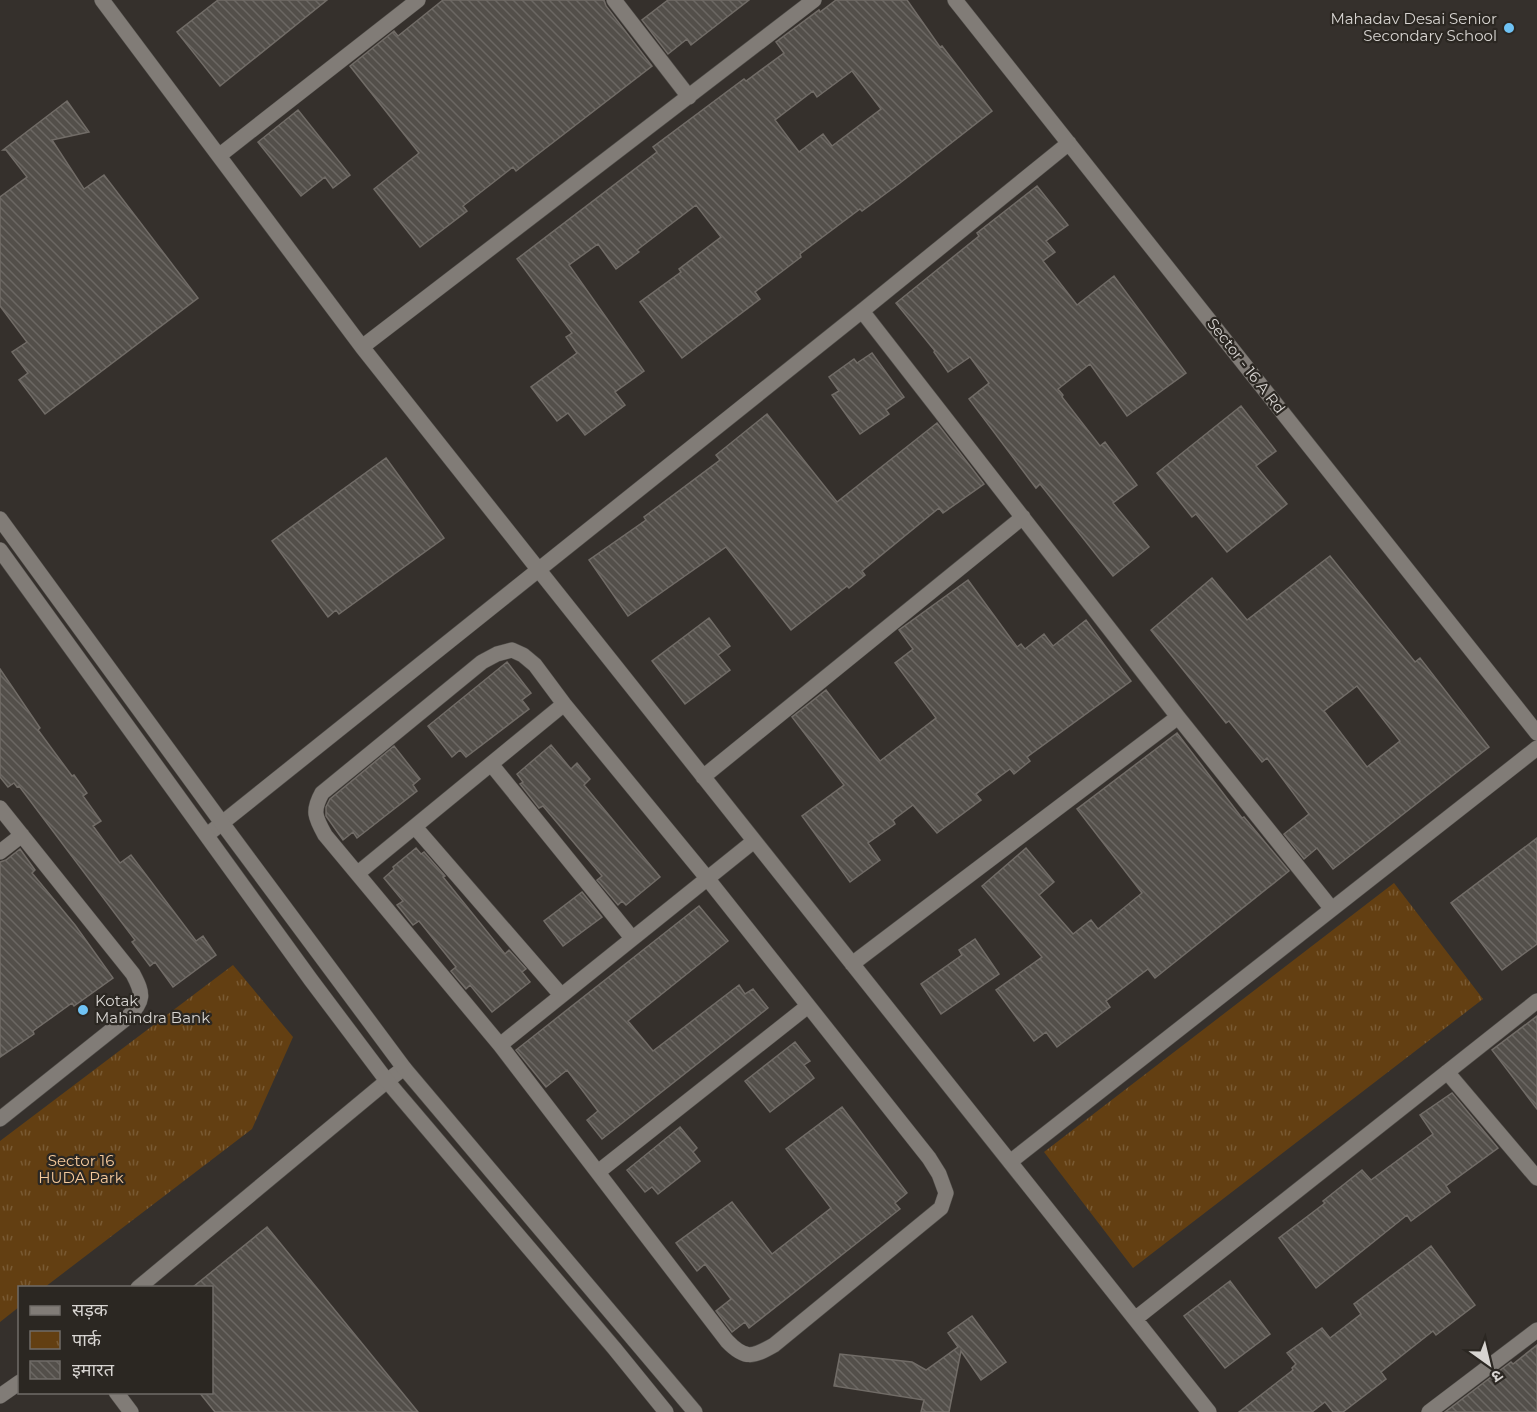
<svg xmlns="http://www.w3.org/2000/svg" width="1537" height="1412" viewBox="0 0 1537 1412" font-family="Montserrat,'Noto Sans Devanagari',sans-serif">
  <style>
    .park { fill: url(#park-tufts) }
    .building { fill: url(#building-back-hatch); stroke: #716c67; stroke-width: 1.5; fill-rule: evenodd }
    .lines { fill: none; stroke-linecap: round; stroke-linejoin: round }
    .minor-casing { stroke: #504d49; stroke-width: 16 }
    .tertiary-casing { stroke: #504d49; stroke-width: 16 }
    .minor { stroke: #817c77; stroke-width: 15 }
    .tertiary { stroke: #817c77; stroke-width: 15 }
    .poi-dot { fill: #6fc2f4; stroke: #2b2722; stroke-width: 2 }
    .labels { text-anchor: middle; stroke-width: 4.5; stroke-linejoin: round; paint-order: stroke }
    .poi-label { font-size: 15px; fill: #d7d4d1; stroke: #2b2722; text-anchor: end }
    .street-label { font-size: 15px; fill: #d7d4d1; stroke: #2b2722 }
    .park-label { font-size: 15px; fill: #f6ca9c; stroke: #2b2722 }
  </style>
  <defs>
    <pattern id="park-tufts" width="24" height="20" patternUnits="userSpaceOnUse" patternTransform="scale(1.5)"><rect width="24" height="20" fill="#633f12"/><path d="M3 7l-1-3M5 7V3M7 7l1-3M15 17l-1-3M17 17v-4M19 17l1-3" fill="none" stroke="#795a33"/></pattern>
    <pattern id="building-back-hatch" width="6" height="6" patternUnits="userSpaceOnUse" patternTransform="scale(1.5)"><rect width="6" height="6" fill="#534f4a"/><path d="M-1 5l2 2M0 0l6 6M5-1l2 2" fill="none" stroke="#6b6763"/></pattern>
  </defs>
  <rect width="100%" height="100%" fill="#35302c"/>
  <!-- park -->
  <path class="park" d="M1394 883 1483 999 1133 1268 1044 1152Z
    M233 965 293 1037 252 1129 45 1287 20 1288 19 1307 0 1322V1141Z"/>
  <!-- building -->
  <path class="building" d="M218 0H327L220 86 177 32Z
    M443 0H604L606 6 652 66 516 171 513 167 463 206 467 211 420 247 374 189 419 153 350 66 394 31 398 36Z
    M668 0H749L691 45 687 39 668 54 642 20Z
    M836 0H907L940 47 942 46 992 111 900 183 862 211 860 209 800 254 801 257 755 292 760 299 682 358 640 302 681 272 679 269 721 237 696 205 637 250 639 252 616 269 598 244 569 265 644 371 615 392 625 405 585 435 568 413 557 421 531 387 577 353 566 337 572 333 517 259 657 152 653 147 744 79 746 81 784 53 776 42 819 10 820 12ZM852 71 881 109 832 146 823 134 799 152 775 120 813 91 817 97Z
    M67 101 89 132 52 140 84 189 104 175 198 298 45 414 19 380 28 373 12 352 27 342 0 306V197L27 177 6 150H3Z
    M298 110 350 175 333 188 325 177 301 196 258 142Z
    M1037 186 1068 225 1046 241 1055 252 1043 261 1077 305 1114 276 1186 373 1127 416 1090 364 1058 389 1063 395 1062 397 1100 446 1105 442 1137 485 1113 503 1149 547 1113 576 1040 484 1036 488 969 399 989 383 970 357 948 372 934 352 935 351 896 303 979 236 977 233Z
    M872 353 904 397 886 410 889 414 860 434 832 395 839 391 829 377 854 359 857 363Z
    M1241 406 1276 451 1256 466 1287 504 1227 552 1196 514 1192 517 1157 473Z
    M767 414 837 502 937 423 984 484 943 513 939 508 862 571 865 575 849 588 847 586 791 630 726 547 628 616 589 560 646 520 644 517 720 460 716 455Z
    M386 458 444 538 339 614 336 610 328 617 272 541Z
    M1330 556 1415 662 1420 658 1489 747 1333 869 1317 848 1304 859 1284 834 1309 814 1267 758 1262 762 1229 721 1226 723 1151 630 1212 578 1247 620ZM1357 686 1400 741 1367 767 1324 711Z
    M968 580 1017 647 1021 644 1025 649 1044 634 1053 646 1086 620 1131 681 1027 757 1030 761 1014 774 1010 769 976 794 981 800 937 833 913 805 893 820 895 824 868 843 880 860 850 882 802 816 844 785 792 717 826 690 880 761 936 718 895 663 913 649 899 630Z
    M709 618 730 646 718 655 730 670 685 704 652 661Z
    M507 662 531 693 522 700 529 709 466 757 460 750 452 757 428 726Z
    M0 669 40 728 38 730 72 776 74 775 87 793 83 796 101 821 93 826 120 863 131 855 196 941 203 936 216 955 173 987 155 962 150 966 132 942 135 940 19 786 17 787 14 783 8 787 0 777Z
    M1177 733 1242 818 1244 817 1289 871 1155 978 1148 969 1106 1001 1110 1007 1057 1047 1046 1032 1034 1041 996 990 1042 957 982 886 1026 848 1054 882 1039 895 1073 934 1091 920 1098 929 1142 893 1077 809Z
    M551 745 571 769 577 763 590 779 584 785 660 877 626 905 622 901 618 905 597 880 602 876 543 806 539 808 520 784 523 782 517 774Z
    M394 746 420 779 413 785 417 791 357 838 353 832 343 840 326 816V807L330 799Z
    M1537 838V944L1502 970 1451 903Z
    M416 848 421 854 424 852 445 876 443 877 505 954 509 950 526 969 522 972 530 982 492 1012 470 985 466 989 451 971 456 967 419 921 413 925 397 905 403 901 384 878 394 869 393 867Z
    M20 849 35 870 32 873 75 925 113 978 74 1006 72 1003 33 1031 34 1034 0 1057V862L6 860Z
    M582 892 602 917 563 946 544 921Z
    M699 906 728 941 628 1021 653 1051 739 985 745 994 753 989 768 1008 602 1139 587 1120 598 1111 567 1070 546 1087 516 1050Z
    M975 939 999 974 941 1014 921 984 962 955 959 950Z
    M1537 1016V1109L1492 1050Z
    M795 1042 810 1061 804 1065 814 1078 770 1112 745 1081Z
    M1452 1093 1498 1148 1446 1186 1450 1192 1411 1221 1407 1215 1316 1288 1279 1238 1325 1203 1323 1201 1362 1170 1371 1180 1433 1134 1420 1115Z
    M842 1107 907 1193 895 1203 900 1209 749 1328 745 1322 732 1332 716 1311 731 1299 705 1264 697 1271 676 1243 732 1202 772 1254 831 1208 786 1149Z
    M680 1127 697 1148 693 1152 700 1161 658 1194 652 1187 645 1192 627 1170Z
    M267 1227 418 1412H215L199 1392H212V1287H193Z
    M1431 1246 1475 1305 1436 1335 1433 1331 1381 1372 1386 1379 1343 1412H1333L1325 1402 1312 1412H1239L1293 1370 1292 1368 1296 1364 1287 1353 1322 1328 1330 1338 1361 1314 1354 1304Z
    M1230 1281 1270 1334 1225 1368 1184 1316Z
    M972 1316 1006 1362 981 1380 961 1351 949 1412H921L924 1400 834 1386 840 1354 912 1362 926 1370 958 1347 948 1333Z
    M1537 1345V1412H1445L1511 1362 1513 1364Z"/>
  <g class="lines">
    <!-- minor casing -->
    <g class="minor-casing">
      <path id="minor" d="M102 0 362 347 538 569 1209 1412
        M614 0 689 97
        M955 0 1537 733
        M220 155 418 0
        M862 311 1178 717 1331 908
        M362 347 814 0
        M512 650 523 655 535 665 564 704 707 878 929 1158 939 1174 946 1193 941 1208 774 1345C753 1357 745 1360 727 1341L500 1045 325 835C315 817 312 811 322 793L482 662 497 654Z
        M491 764 632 938
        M703 777 1023 517
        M0 808 133 974C144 995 144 1000 128 1017L0 1119
        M415 827 561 995
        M207 835 862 311 1069 143
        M0 852 22 835
        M358 873 564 704
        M852 964 1178 717
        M500 1045 754 841
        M1447 1072 1537 1178
        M1010 1162 1537 748
        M598 1172 808 1006
        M138 1288 387 1081 404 1068
        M1135 1319 1537 1001
        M116 1392 131 1412
        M0 1396 20 1382
        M1429 1412 1537 1330"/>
    </g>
    <!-- tertiary casing -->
    <g class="tertiary-casing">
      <path id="tertiary" d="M0 519 222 823 404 1068 695 1412
        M0 550 311 980 387 1081 614 1348 666 1412"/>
    </g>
    <!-- minor -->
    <use href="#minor" class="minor"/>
    <!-- tertiary -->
    <use href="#tertiary" class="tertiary"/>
  </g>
  <!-- markers -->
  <g class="poi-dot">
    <circle cx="1509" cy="28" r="6"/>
    <circle cx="83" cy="1010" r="6"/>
  </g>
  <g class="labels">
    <!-- poi labels -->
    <g class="poi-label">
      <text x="1497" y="24">Mahadav Desai Senior<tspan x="1497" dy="17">Secondary School</tspan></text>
      <text x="95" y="1006" text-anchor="start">Kotak<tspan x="95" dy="17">Mahindra Bank</tspan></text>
    </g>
    <!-- street labels -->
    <g class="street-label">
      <text transform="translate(1246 366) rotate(52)" y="5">Sector - 16 A Rd</text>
    </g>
    <!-- park labels -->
    <g class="park-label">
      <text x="81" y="1166">Sector 16<tspan x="81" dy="17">HUDA Park</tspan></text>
    </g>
  </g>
  <!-- legend -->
  <rect x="18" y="1286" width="195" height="108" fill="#2b2722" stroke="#706c68" stroke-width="1.5"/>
  <rect x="30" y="1306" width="30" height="9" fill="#817c77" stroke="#706c68" stroke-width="1.5"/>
  <text x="72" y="1316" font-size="18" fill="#d7d4d1">सड़क</text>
  <rect x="30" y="1331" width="30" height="18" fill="url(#park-tufts)" stroke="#706c68" stroke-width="1.5"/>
  <text x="72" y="1346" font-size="18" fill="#d7d4d1">पार्क</text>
  <rect x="30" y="1361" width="30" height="18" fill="url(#building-back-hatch)" stroke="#706c68" stroke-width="1.5"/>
  <text x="72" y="1376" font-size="18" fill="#d7d4d1">इमारत</text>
  <!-- north arrow -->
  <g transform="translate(1489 1364) rotate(146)" stroke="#2b2722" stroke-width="4.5" paint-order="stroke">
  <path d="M0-4.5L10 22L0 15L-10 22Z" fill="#d7d4d1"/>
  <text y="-9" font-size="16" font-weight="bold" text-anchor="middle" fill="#d7d4d1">उ</text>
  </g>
</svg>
